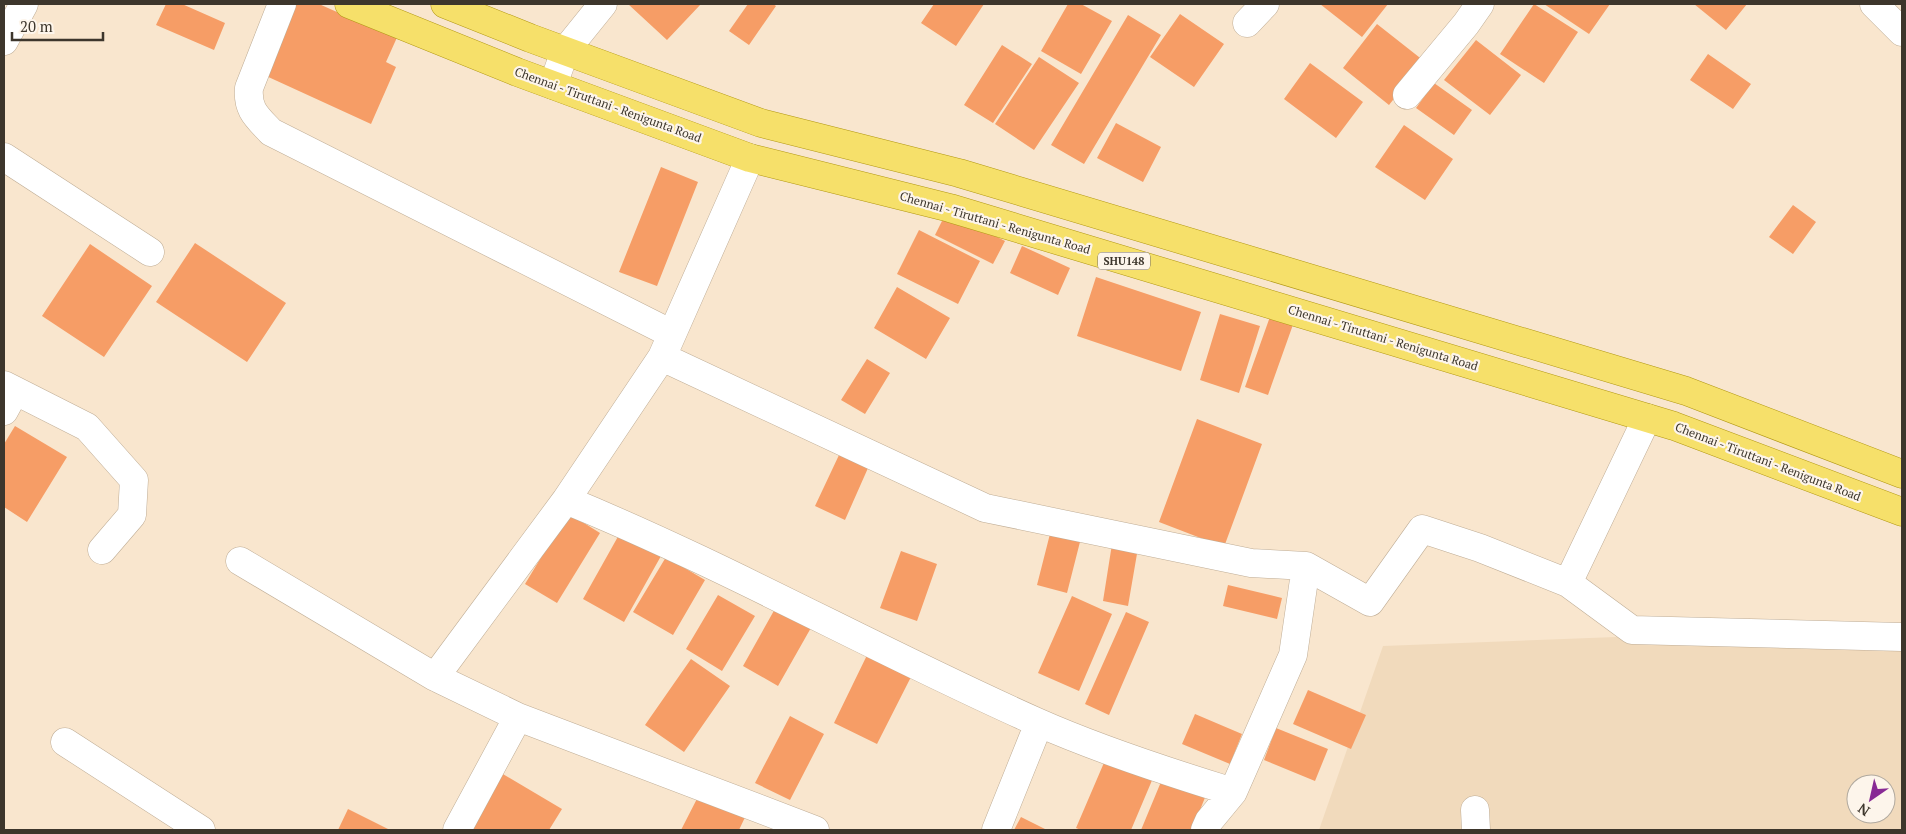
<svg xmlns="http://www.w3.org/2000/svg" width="1906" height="834" viewBox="0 0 1906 834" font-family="'PT Serif',serif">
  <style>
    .built { fill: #f1dabc; fill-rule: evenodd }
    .building { fill: #f69d66 }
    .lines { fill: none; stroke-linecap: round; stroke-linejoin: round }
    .minor-casing { stroke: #bfad96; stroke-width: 29 }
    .major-casing { stroke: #b19713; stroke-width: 29 }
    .minor { stroke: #fff; stroke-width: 28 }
    .major { stroke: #f6e06a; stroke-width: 28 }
    .labels { text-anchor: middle; stroke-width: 4.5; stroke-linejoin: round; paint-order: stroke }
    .shield { fill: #fdf5eb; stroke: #776f65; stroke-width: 1 }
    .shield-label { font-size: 11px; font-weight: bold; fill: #3d362c }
    .street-label { font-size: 12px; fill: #3d362c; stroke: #fdf5eb }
  </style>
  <rect width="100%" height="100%" fill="#f9e6ce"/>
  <!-- built -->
  <path class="built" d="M1902 626V830H1319L1383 646ZM1856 784H1886V814H1856Z"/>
  <!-- building -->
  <path class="building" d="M166 4H182L225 23 214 50 156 25Z
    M296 4H319L375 29 399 33 386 62 396 67 371 124 264 75Z
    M628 4H701L667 40Z
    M748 4H773L776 6 749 45 729 31Z
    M934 4H984L956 46 921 23Z
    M1068 4H1081L1112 21 1081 74 1041 51Z
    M1320 4H1388L1362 37Z
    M1534 4 1578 32 1544 83 1500 54Z
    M1544 4H1610L1589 34Z
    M1694 4H1747L1726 30Z
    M1180 14 1224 44 1194 87 1150 57Z
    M1128 15 1161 35 1084 164 1051 145Z
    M1377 24 1424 61 1389 105 1343 68Z
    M1476 40 1521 75 1490 115 1444 80Z
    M1002 45 1032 64 993 123 964 105Z
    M1708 54 1751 84 1733 109 1690 80Z
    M1039 57 1079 83 1034 150 995 124Z
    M1310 63 1363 102 1336 138 1284 99Z
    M1434 83 1472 110 1454 135 1416 108Z
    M1116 123 1161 147 1143 182 1097 158Z
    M1404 125 1453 159 1425 200 1375 167Z
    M661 167 698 182 657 286 619 272Z
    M1793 205 1816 222 1793 254 1769 237Z
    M947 211 1005 241 993 264 935 235Z
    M919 230 980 261 958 304 897 274Z
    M195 243 286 303 247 362 156 302Z
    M90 244 152 286 104 357 42 316Z
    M1022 246 1070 268 1058 295 1010 273Z
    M1096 277 1201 312 1181 371 1077 336Z
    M897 287 950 318 926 359 874 328Z
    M1272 311 1295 319 1268 395 1245 387Z
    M1220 314 1260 326 1239 393 1200 380Z
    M867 359 890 373 865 414 841 400Z
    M1197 419 1262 444 1224 547 1159 522Z
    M15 426 67 457 27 522 4 507V444Z
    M839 455 868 468 845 520 815 506Z
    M568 513 600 533 557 603 525 584Z
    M1052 526 1082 534 1067 593 1037 585Z
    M620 533 661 556 624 622 583 599Z
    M1112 544 1138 548 1128 606 1103 601Z
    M901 551 937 564 917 621 880 608Z
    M666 557 705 580 673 635 633 612Z
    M1228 585 1282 598 1277 619 1223 606Z
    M718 595 755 616 722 671 686 649Z
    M1072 596 1112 614 1079 691 1038 673Z
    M776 607 812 626 778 686 743 666Z
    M1126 612 1149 622 1109 715 1085 704Z
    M870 649 914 671 877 744 834 723Z
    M691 659 730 686 684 752 645 725Z
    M1308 690 1366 715 1351 749 1293 724Z
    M1195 714 1242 734 1230 764 1182 744Z
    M790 716 824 734 790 800 755 783Z
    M1276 728 1328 749 1315 781 1264 760Z
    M1106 758 1153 778 1131 830H1081L1076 828Z
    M496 770 562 809 549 830H459Z
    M1163 777 1206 795 1192 830H1141Z
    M702 789 747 813 739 830H681Z
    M348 809 390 830H338Z
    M1021 817 1047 830H1014Z"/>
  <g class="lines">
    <!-- minor casing -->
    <g class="minor-casing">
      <path id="minor" d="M282 4 249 88C247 110 257 117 271 132L672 334
        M1874 4 1902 32
        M1247 23 1265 4
        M4 41 24 4
        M553 85 565 51 603 4
        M1407 95 1466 24 1480 4
        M4 157 150 252
        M750 158 662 357 566 500C727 566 879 652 1037 722 1100 750 1168 772 1233 792L1209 821 1205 830
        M662 357 985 508 1251 563 1306 566 1370 602 1422 529 1480 548 1568 583 1632 630 1902 637
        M4 385 87 427 134 480 132 515 102 550
        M4 411 15 391
        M240 561 435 677 518 717 815 830
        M1568 583 1647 418
        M435 677 566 500
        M65 742 201 830
        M1233 792 1293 655 1306 566
        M1475 810 1476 830
        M457 830 518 717
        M996 830 1039 723"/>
    </g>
    <!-- major casing -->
    <g class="major-casing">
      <path id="major" d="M349 4 517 72 750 158 950 208 1674 426 1902 512
        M445 4 530 38 761 123 959 173 1686 391 1902 474"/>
    </g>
    <!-- minor -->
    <use href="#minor" class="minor"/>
    <!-- major -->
    <use href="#major" class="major"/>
  </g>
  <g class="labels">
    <!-- shield labels -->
    <rect class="shield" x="1098" y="252.5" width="52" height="17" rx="4"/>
    <g class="shield-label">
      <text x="1124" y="265">SHU148</text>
    </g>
    <!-- street labels -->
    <g class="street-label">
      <text transform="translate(608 105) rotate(20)" y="4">Chennai - Tiruttani - Renigunta Road</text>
      <text transform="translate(995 223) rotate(16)" y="4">Chennai - Tiruttani - Renigunta Road</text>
      <text transform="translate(1383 338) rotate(17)" y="4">Chennai - Tiruttani - Renigunta Road</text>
      <text transform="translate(1768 462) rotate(21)" y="4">Chennai - Tiruttani - Renigunta Road</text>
    </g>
  </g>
  <!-- border -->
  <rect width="1906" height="834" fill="none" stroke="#3d362c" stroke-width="10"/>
  <!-- north arrow -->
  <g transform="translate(1871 799) rotate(214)"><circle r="24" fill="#fdf5eb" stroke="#b0a99f"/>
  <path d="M0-4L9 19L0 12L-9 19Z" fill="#882994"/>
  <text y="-8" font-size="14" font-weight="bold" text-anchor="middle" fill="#3d362c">N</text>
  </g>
  <!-- scale -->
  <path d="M12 32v8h91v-8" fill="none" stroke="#3d362c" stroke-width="2.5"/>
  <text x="20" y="32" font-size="15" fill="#3d362c" stroke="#fdf5eb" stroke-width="4" paint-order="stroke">20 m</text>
</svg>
